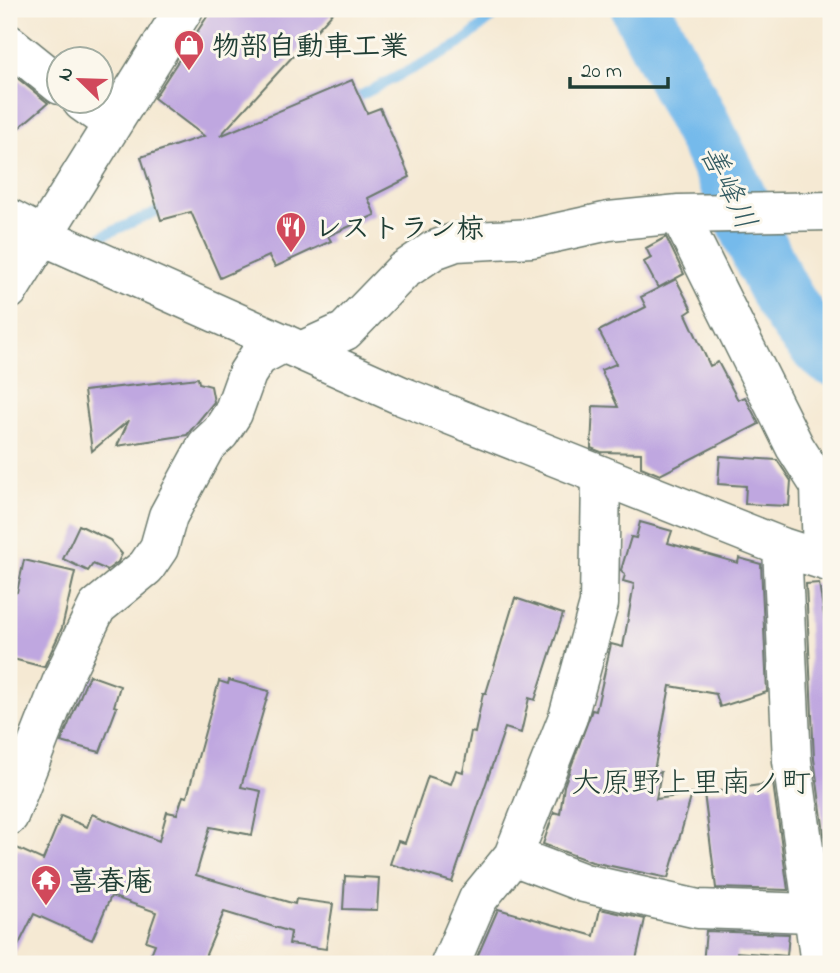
<svg xmlns="http://www.w3.org/2000/svg" width="840" height="973" viewBox="0 0 840 973" font-family="'Indie Flower','Klee One',sans-serif">
  <style>
    .lines { fill: none; stroke-linecap: round; stroke-linejoin: round }
    .stream { stroke: #75baeb; stroke-width: 10 }
    .river { stroke: #75baeb; stroke-width: 60 }
    .building { fill: #bfa7e0 }
    .minor-casing { stroke: #6a796c; stroke-width: 41 }
    .major-casing { stroke: #6a796c; stroke-width: 41 }
    .minor { stroke: #fff; stroke-width: 38 }
    .major { stroke: #fff; stroke-width: 38 }
    .labels { text-anchor: middle; stroke-width: 6; stroke-linejoin: round; paint-order: stroke }
    .poi-label { font-size: 28px; font-weight: bold; fill: #1f3d34; stroke: #fbf7ec; text-anchor: start }
    .water-label { font-size: 30px; font-style: italic; fill: #345c62; stroke: #fbf7ec }
    .neighbourhood-label { font-size: 30px; fill: #1f3d34; stroke: #fbf7ec }
  </style>
  <rect width="100%" height="100%" fill="#fbf7ec"/>
  <filter id="ink" filterUnits="userSpaceOnUse"><feTurbulence type="fractalNoise" baseFrequency=".0143" numOctaves="2"/><feDisplacementMap in="SourceGraphic" scale="14" xChannelSelector="R" yChannelSelector="G"/><feConvolveMatrix kernelMatrix="1 2 1 2 8 2 1 2 1" color-interpolation-filters="sRGB"/></filter>
  <filter id="wash" filterUnits="userSpaceOnUse"><feTurbulence type="fractalNoise" baseFrequency=".00686" numOctaves="4" result="noise"/><feDisplacementMap in="SourceGraphic" scale="28" xChannelSelector="R" yChannelSelector="G"/><feGaussianBlur stdDeviation="1.57" result="paint"/><feColorMatrix in="noise" values="0 0 0 0 0 0 0 0 0 0 0 0 0 0 0 0 0 1.4 0 .05"/><feComposite in="paint" operator="in"/></filter>
  <g filter="url(#wash)">
    <rect width="100%" height="100%" fill="#f5e9d3"/>
    <g class="lines">
      <!-- stream -->
      <path class="stream" d="M350 101 460 44 502 9
        M102 236 169 206"/>
      <!-- river -->
      <path class="river" d="M641 9C670 66 701 123 729 181 757 240 779 314 831 356"/>
    </g>
    <g id="blocks">
      <!-- building -->
      <path class="building" d="M212 9H336L220 136 352 80 367 113 380 108 410 177 368 198 375 215 328 236 331 241 275 267 269 256 220 278 191 212 161 220 141 157 204 136 154 98Z
        M16 77 48 103 9 136V83Z
        M666 237 684 274 658 288 644 262 651 258 646 248Z
        M676 279 692 310 686 314 710 366 718 362 738 400 745 397 759 424 660 475 641 467V453L601 452 591 448 593 406 618 407 601 370 616 364 599 331 646 307 641 297Z
        M198 378 199 383 211 386 214 402 187 435 117 446 129 420 92 451 84 391Z
        M720 456 777 460 791 481 789 506 745 504 746 486 718 484Z
        M640 522 672 531 668 543 738 563 739 558 761 564 767 692 720 707 716 694 670 686 654 771 661 772 656 799 692 794 668 878 592 862 543 844 554 812 560 814 564 786 592 710 596 711 611 644 623 647 634 584 623 581 625 575 621 570 631 537 636 538Z
        M79 525 110 540 122 554 118 562 107 570 93 564 88 571 63 559Z
        M24 560 75 572 62 628 44 667 9 658V595L17 592Z
        M819 583 825 621H831V885L814 759 806 584Z
        M515 598 563 614 535 700 529 698 521 733 505 728 452 882 390 864 398 841 405 843 428 776 451 784 456 770 463 772 471 732 475 733 483 693H486Z
        M89 675 120 686 114 706 117 707 100 752 61 742Z
        M229 680 269 691 241 787 261 791 252 835 210 827 196 875 295 904 296 899 333 904 326 949 289 944 291 932 224 912 202 964H147L155 944 146 941 156 912 111 896 92 940 34 914 9 964V866L17 848 43 860 61 816 87 827 92 814 159 841 167 812 177 814 183 796 187 797 219 681 228 684Z
        M773 783 788 890 716 888 704 793Z
        M345 876 379 878 377 910 343 909Z
        M498 909 594 936 600 909 645 919 635 964H560L526 955 525 964H474Z
        M706 931 789 934 787 956 737 952 736 964H703Z"/>
    </g>
  </g>
  <g filter="url(#ink)">
    <use href="#blocks" fill-opacity="0" stroke="#6a796c" stroke-width="2"/>
    <g class="lines">
      <!-- minor casing -->
      <g class="minor-casing">
        <path id="minor" d="M9 44 60 85
          M82 102 110 122
          M679 214 795 447 820 486 822 559
          M9 218 43 236 402 396 782 547 831 563
          M301 351 345 331 403 271 434 250 456 242 532 238 609 221 679 214 831 211
          M782 547 792 761 820 964
          M9 816 65 673 97 607 146 567 159 548 168 516 206 446 220 433 233 413 247 374 258 357 284 343
          M513 856 584 883 698 909 812 913
          M450 964 478 899 513 856 568 717 599 604 601 475"/>
      </g>
      <!-- major casing -->
      <g class="major-casing">
        <path id="major" d="M9 290 184 9"/>
      </g>
      <!-- minor -->
      <use href="#minor" class="minor"/>
      <!-- major -->
      <use href="#major" class="major"/>
    </g>
  </g>
  <!-- icons -->
  <defs>
    <g id="shop-pin" transform="scale(1.575)"><path d="M0 17L-7.5 6A9.5 9.5 0 1 1 7.5 6Z" fill="#d1495b" stroke="#fbf7ec"/><path d="M-5-2.5h2.3a2.7 3.5 0 0 1 5.4 0H5L5.5 6h-11ZM-1.5-2.5h3a1.5 2.3 0 0 0-3 0Z" fill="#fff"/></g>
    <g id="restaurant-pin" transform="scale(1.575)"><path d="M0 17L-7.5 6A9.5 9.5 0 1 1 7.5 6Z" fill="#d1495b" stroke="#fbf7ec"/><path d="M-5-6h1v4h1v-4h1v4h1v-4h1v5L-1.5 .5V6h-2V.5L-5-1ZM5-6V6H3V1.5H1.5Q1.5-4 5-6Z" fill="#fff"/></g>
    <g id="temple-pin" transform="scale(1.575)"><path d="M0 17L-7.5 6A9.5 9.5 0 1 1 7.5 6Z" fill="#d1495b" stroke="#fbf7ec"/><path d="M0-6L5-2H3V0L6.5 2.5H4V6H1.5V3h-3V6H-4V2.5H-6.5L-3 0V-2H-5Z" fill="#fff"/></g>
  </defs>
  <g fill-rule="evenodd">
    <use href="#shop-pin" x="189" y="45"/>
    <use href="#restaurant-pin" x="291" y="227"/>
    <use href="#temple-pin" x="46" y="880"/>
  </g>
  <g class="labels">
    <!-- poi labels -->
    <g class="poi-label">
      <text x="212" y="55">物部自動車工業</text>
      <text x="314" y="237">レストラン椋</text>
      <text x="69" y="890">喜春庵</text>
    </g>
    <!-- water labels -->
    <g class="water-label">
      <text transform="translate(729 187) rotate(64)" y="10">善峰川</text>
    </g>
    <!-- neighbourhood labels -->
    <g class="neighbourhood-label">
      <text x="691" y="792">大原野上里南ノ町</text>
    </g>
  </g>
  <!-- margin -->
  <rect width="840" height="973" fill="none" stroke="#fbf7ec" stroke-width="35"/>
  <!-- north arrow -->
  <g transform="translate(80 80) rotate(293)"><circle r="33" fill="#fbf7ec" stroke="#a3ada2" stroke-width="2"/>
  <path d="M0-5L12 26L0 18L-12 26Z" fill="#d1495b"/>
  <text y="-10" font-size="19" font-weight="bold" text-anchor="middle" fill="#1f3d34">N</text>
  </g>
  <!-- scale -->
  <path d="M570 77v10h98v-10" fill="none" stroke="#1f3d34" stroke-width="3.5"/>
  <text x="581" y="77" font-size="21" fill="#1f3d34" stroke="#fbf7ec" stroke-width="5" paint-order="stroke">20 m</text>
</svg>
